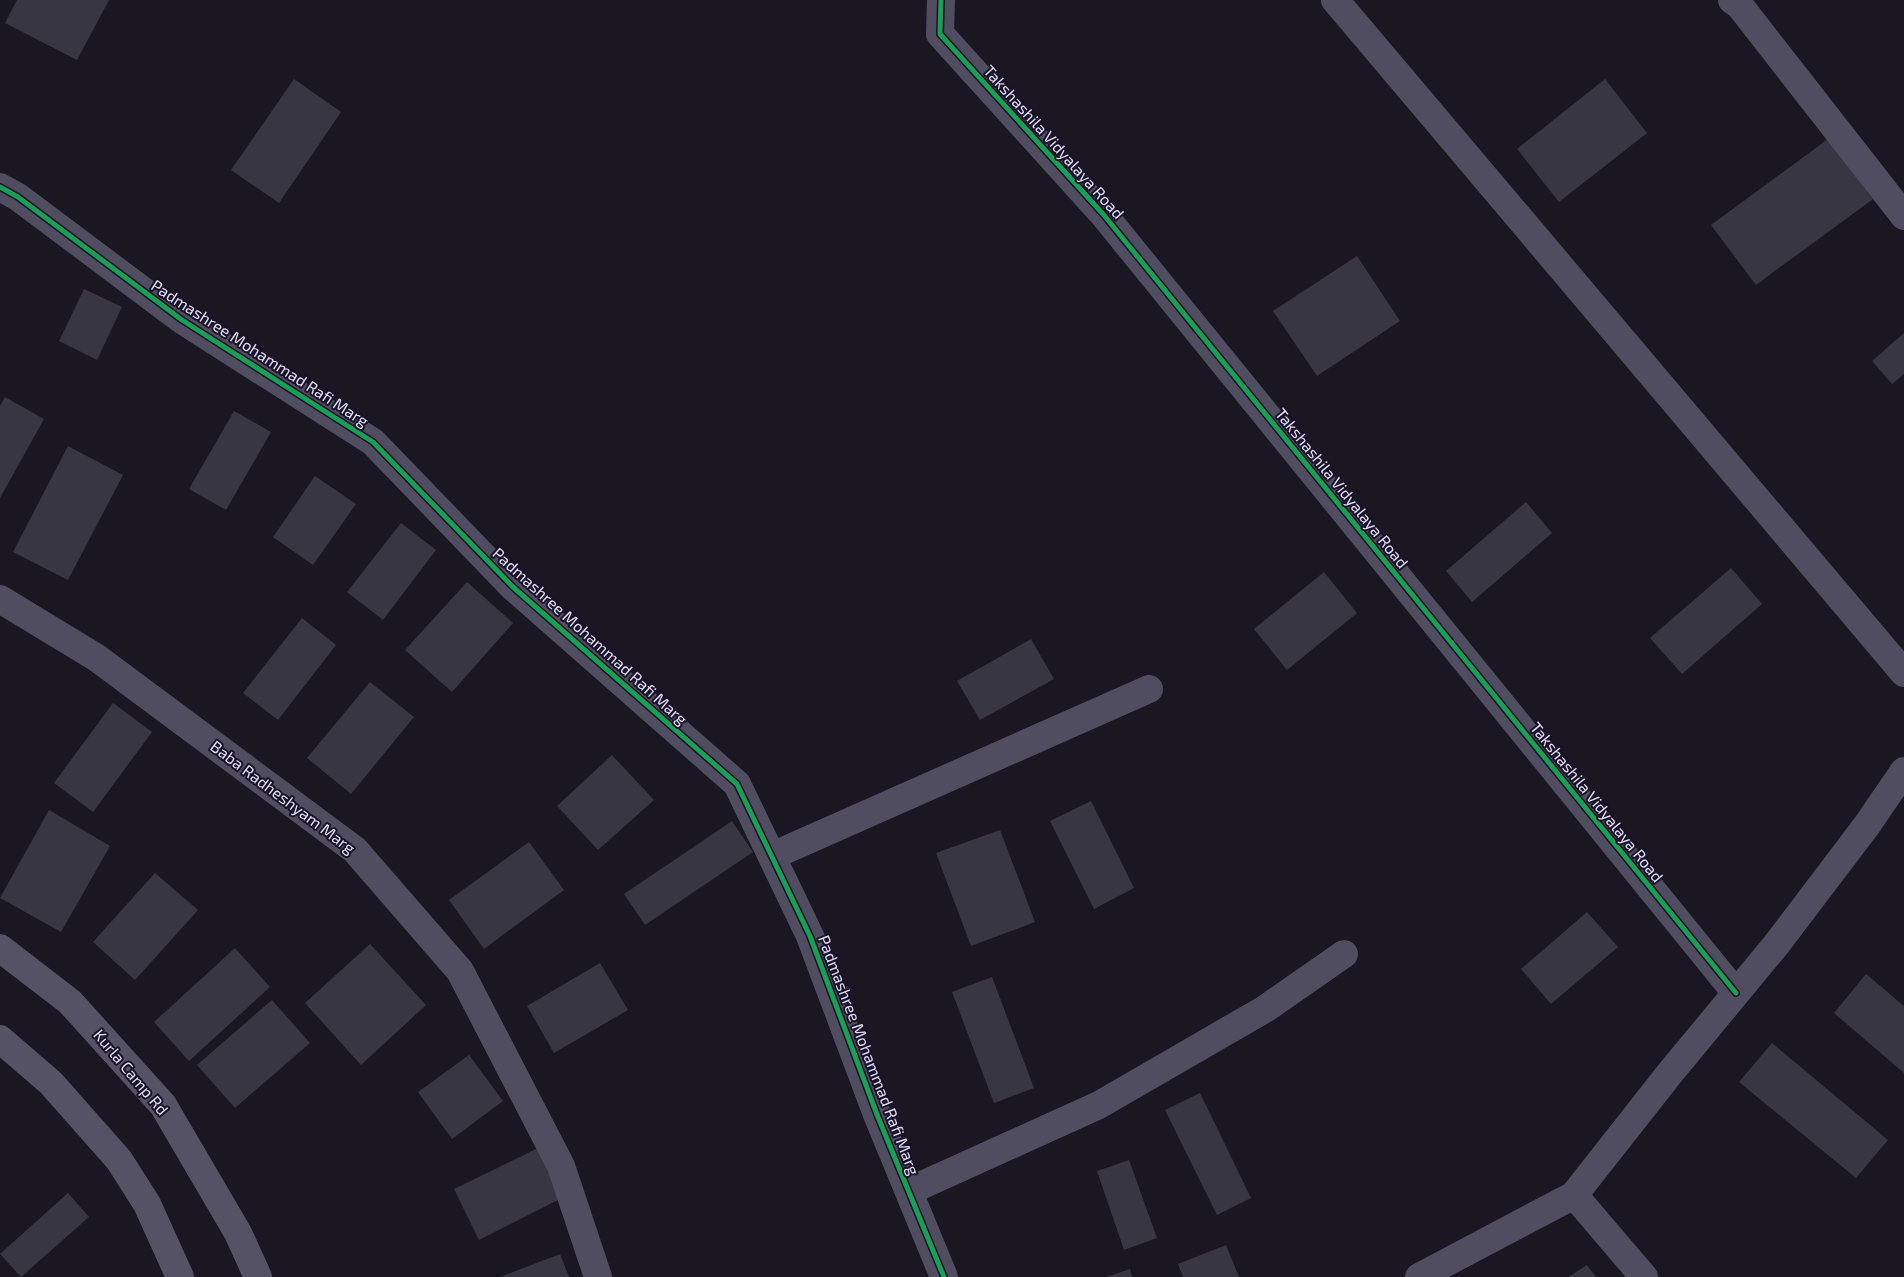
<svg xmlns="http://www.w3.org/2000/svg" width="1904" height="1277" viewBox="0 0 1904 1277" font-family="'Exo 2',sans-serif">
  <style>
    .building { fill: #393643 }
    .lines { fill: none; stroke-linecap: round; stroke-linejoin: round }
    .street { stroke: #504d60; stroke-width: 28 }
    .secondary { stroke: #565266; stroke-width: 28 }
    .cycleway-casing { stroke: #181326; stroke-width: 8 }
    .cycleway { stroke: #1a9f57; stroke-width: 5 }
    .labels { text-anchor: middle; stroke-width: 4; stroke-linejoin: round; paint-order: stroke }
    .street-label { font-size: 16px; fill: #e3dcfa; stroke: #181326 }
  </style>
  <rect width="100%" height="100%" fill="#1a1722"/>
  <!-- building -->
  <path class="building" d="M17 0H109L77 60 5 23Z
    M294 79 341 112 279 203 231 170Z
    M1605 79 1647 133 1559 202 1517 149Z
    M1828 139 1873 199 1756 285 1711 225Z
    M1357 256 1400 321 1317 376 1273 311Z
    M84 289 122 307 97 360 59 341Z
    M1904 333V374L1892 384 1872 361Z
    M5 397 44 419 0 498V406Z
    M234 411 271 432 226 510 189 489Z
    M68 446 123 475 68 580 13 552Z
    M315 476 356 504 313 565 273 537Z
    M1526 502 1552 533 1472 602 1446 571Z
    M401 523 436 550 383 620 347 592Z
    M1731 568 1762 604 1682 674 1650 638Z
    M1324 572 1357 613 1287 670 1254 629Z
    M467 582 513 623 452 692 405 650Z
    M302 618 336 645 278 720 243 693Z
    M1031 639 1054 679 980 720 957 681Z
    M370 682 414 717 351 794 307 758Z
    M113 703 152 732 93 812 54 783Z
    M612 755 654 800 598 850 557 806Z
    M1091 801 1134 888 1094 909 1050 821Z
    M49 810 110 846 61 932 0 898Z
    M732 821 753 852 645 925 624 894Z
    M1000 830 1035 922 971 946 936 853Z
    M529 842 564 890 484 949 449 900Z
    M155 873 198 910 135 980 93 942Z
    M1587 912 1618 947 1551 1004 1521 969Z
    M370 944 426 1005 361 1065 305 1003Z
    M235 948 270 987 189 1061 154 1022Z
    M600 963 628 1010 554 1053 527 1006Z
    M1866 974 1904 1006V1073L1834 1013Z
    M992 977 1034 1088 994 1103 952 992Z
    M272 1000 310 1043 235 1108 197 1065Z
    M1772 1043 1888 1140 1856 1178 1739 1082Z
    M469 1055 503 1101 452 1139 418 1092Z
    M1200 1093 1251 1198 1217 1215 1165 1110Z
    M538 1148 564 1197 479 1240 454 1189Z
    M1129 1160 1157 1238 1124 1250 1097 1171Z
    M68 1193 89 1217 21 1277 0 1254Z
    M1226 1245 1239 1277H1183L1178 1264Z
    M560 1254 569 1277H500Z
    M1587 1265 1596 1277H1568Z
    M1130 1269 1132 1277H1107Z"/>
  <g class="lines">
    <!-- street -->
    <path class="street" d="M941 0 940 34 1103 214 1736 993
      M1335 0 1904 673
      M1732 0 1740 6 1904 216
      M0 187 18 197 182 320 373 442 513 587 737 784 810 936 878 1117 944 1277
      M0 599 97 658 355 850 460 971 561 1166 598 1277
      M772 856 1149 689
      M909 1191 1099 1105 1265 1009 1344 954
      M1574 1195 1644 1277
      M1419 1277 1574 1195 1670 1073 1776 945 1867 825 1904 771"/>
    <!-- secondary -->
    <path class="secondary" d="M0 948 70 1002 163 1105 238 1233 258 1277
      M0 1039 51 1083 119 1160 147 1204 180 1277"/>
    <!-- cycleway casing -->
    <g class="cycleway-casing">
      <path id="cycleway" d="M941 0 940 34 1103 214 1736 993
        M0 187 18 197 182 320 373 442 513 587 737 784 810 936 878 1117 944 1277"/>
    </g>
    <!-- cycleway -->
    <use href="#cycleway" class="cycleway"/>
  </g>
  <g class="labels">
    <!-- street labels -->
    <g class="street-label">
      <text transform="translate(1054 142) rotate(48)" y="6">Takshashila Vidyalaya Road</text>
      <text transform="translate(260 353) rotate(33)" y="6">Padmashree Mohammad Rafi Marg</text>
      <text transform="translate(1342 488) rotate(51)" y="6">Takshashila Vidyalaya Road</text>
      <text transform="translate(590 636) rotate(42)" y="6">Padmashree Mohammad Rafi Marg</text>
      <text transform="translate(283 797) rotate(37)" y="6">Baba Radheshyam Marg</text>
      <text transform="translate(1597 802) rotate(51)" y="6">Takshashila Vidyalaya Road</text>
      <text transform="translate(869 1055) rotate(69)" y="6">Padmashree Mohammad Rafi Marg</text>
      <text transform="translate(131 1072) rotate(50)" y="6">Kurla Camp Rd</text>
    </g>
  </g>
</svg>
